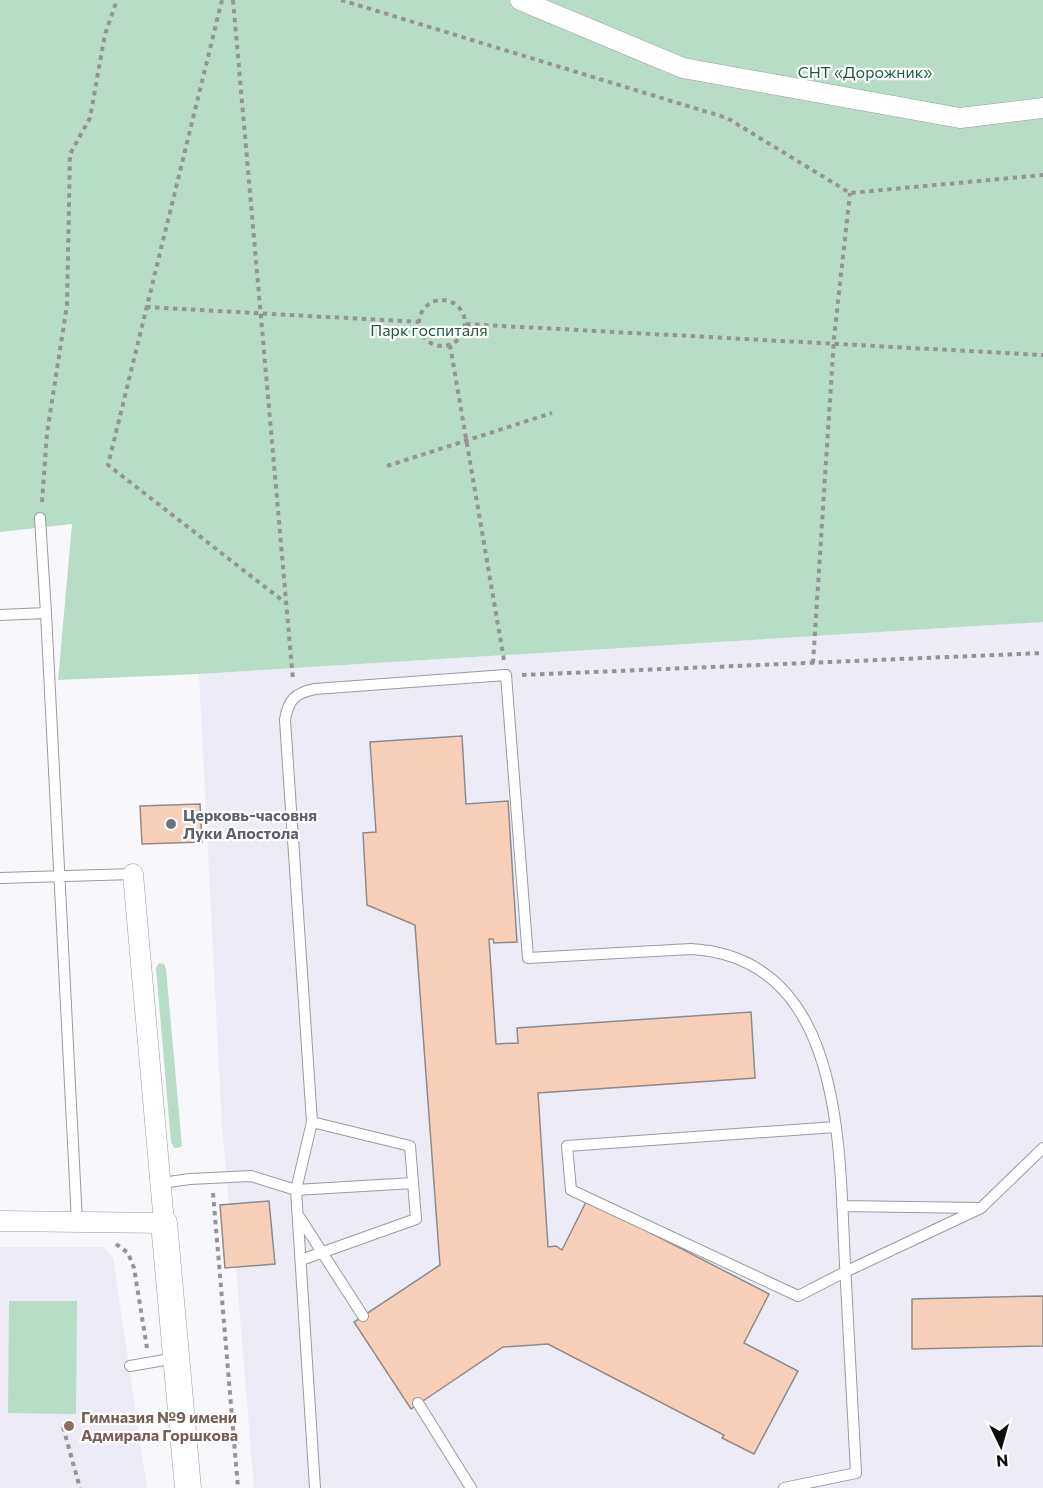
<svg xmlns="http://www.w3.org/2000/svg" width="1043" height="1488" viewBox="0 0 1043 1488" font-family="Commissioner,sans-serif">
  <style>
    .built { fill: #ecebf6 }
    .green { fill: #b8ddc7 }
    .building { fill: #f8d0b9; stroke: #8f8b8a; stroke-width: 1.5 }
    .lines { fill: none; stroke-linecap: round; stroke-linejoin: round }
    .service-casing { stroke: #9b9b9e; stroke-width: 12 }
    .minor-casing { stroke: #9b9b9e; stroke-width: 21 }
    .tertiary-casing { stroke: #9b9b9e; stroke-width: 27 }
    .path { stroke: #949396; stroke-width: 4; stroke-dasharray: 4.5 4.5; stroke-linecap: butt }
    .service { stroke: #fff; stroke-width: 10 }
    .minor { stroke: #fff; stroke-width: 20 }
    .tertiary { stroke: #fff; stroke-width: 26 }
    .worship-dot { fill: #6b7280; stroke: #fff; stroke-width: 2 }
    .education-dot { fill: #8d6e63; stroke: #fff; stroke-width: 2 }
    .labels { text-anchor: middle; stroke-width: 4.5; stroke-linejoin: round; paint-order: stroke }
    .park-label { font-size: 16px; fill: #1d593c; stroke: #fff }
    .worship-label { font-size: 16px; font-weight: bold; fill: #5b616d; stroke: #fff; text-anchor: start }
    .education-label { font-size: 16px; font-weight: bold; fill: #785e54; stroke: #fff; text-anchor: start }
  </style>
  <rect width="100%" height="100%" fill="#f8f7fb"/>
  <!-- built -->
  <path class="built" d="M1043 622V1488H254L236 1268H225L220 1205 229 1204 222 1127 199 674Z
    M0 1247H103L113 1258 147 1488H0Z"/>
  <!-- green -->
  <path class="green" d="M0 0H1043V622L199 674 58 680 72 524 0 532Z
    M159 963 164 964 166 969 182 1146 178 1148H174L171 1142 156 968Z
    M9 1301H77L76 1414 8 1413Z"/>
  <!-- building -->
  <path class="building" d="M462 736 466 804 508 801 517 942 494 943 493 939H489L496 1044 518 1043 517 1028 751 1012 755 1078 538 1093 548 1247 556 1246 562 1250 587 1200 769 1294 744 1343 798 1371 754 1454 722 1438 724 1435 548 1344 503 1347 411 1409 354 1322 440 1265 415 925 367 905 363 833 376 832 370 742Z
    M200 804 202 842 142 844 140 806Z
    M269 1201 275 1264 225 1268 220 1205Z
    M1043 1296V1346L912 1349V1299Z"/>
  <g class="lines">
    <!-- service casing -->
    <g class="service-casing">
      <path id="service" d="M40 518 46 613
        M0 615 46 613 77 1222
        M0 878 133 874
        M836 1127 567 1146 571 1190 798 1296 845 1272 981 1208 1043 1148
        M161 1183 190 1179 251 1176 296 1190 413 1183
        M842 1206 978 1208
        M300 1218 363 1316
        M301 1260 416 1219 410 1146 312 1122
        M130 1366 176 1358
        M418 1403 471 1488
        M315 1488 296 1190 312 1122 285 720C288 700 295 693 315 689L506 675 528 958 691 949C846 958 839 1151 845 1264 849 1334 852 1403 856 1473L784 1488"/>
    </g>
    <!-- minor casing -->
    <g class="minor-casing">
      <path id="minor" d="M520 0 683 68 960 118 1043 108
        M0 1221 164 1223 133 874"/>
    </g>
    <!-- tertiary casing -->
    <g class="tertiary-casing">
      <path id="tertiary" d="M164 1223 188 1488"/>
    </g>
    <!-- path -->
    <path class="path" d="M222 0 108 465 287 604
      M233 0 293 680
      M341 0 727 118 850 193 1043 175
      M419 323a23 23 0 1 1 46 0a23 23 0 1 1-46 0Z
      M146 307 419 322
      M466 324 1043 355
      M450 345 504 660
      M387 466 552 413
      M42 502 47 433 67 305 70 154 90 118 105 34 117 0
      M813 663 834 338 850 193
      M522 675 1043 653
      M213 1193 238 1488
      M116 1244 128 1253 134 1268 147 1348
      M63 1427 80 1488"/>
    <!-- service -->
    <use href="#service" class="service"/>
    <!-- minor -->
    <use href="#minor" class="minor"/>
    <!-- tertiary -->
    <use href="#tertiary" class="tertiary"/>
  </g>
  <!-- markers -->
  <circle class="worship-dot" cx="171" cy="824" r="6"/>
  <circle class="education-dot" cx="69" cy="1426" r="6"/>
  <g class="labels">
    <!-- park labels -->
    <g class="park-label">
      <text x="865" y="78">СНТ «Дорожник»</text>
      <text x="429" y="336">Парк госпиталя</text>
    </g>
    <!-- worship labels -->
    <g class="worship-label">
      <text x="183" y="821">Церковь-часовня<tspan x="183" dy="18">Луки Апостола</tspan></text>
    </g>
    <!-- education labels -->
    <g class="education-label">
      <text x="81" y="1423">Гимназия №9 имени<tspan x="81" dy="18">Адмирала Горшкова</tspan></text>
    </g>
  </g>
  <!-- north arrow -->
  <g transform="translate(1001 1446) rotate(175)" stroke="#ffffff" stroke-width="4.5" paint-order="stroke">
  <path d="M0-4.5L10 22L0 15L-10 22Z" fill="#0e0e0f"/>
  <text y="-9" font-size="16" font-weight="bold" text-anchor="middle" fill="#0e0e0f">N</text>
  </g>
</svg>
